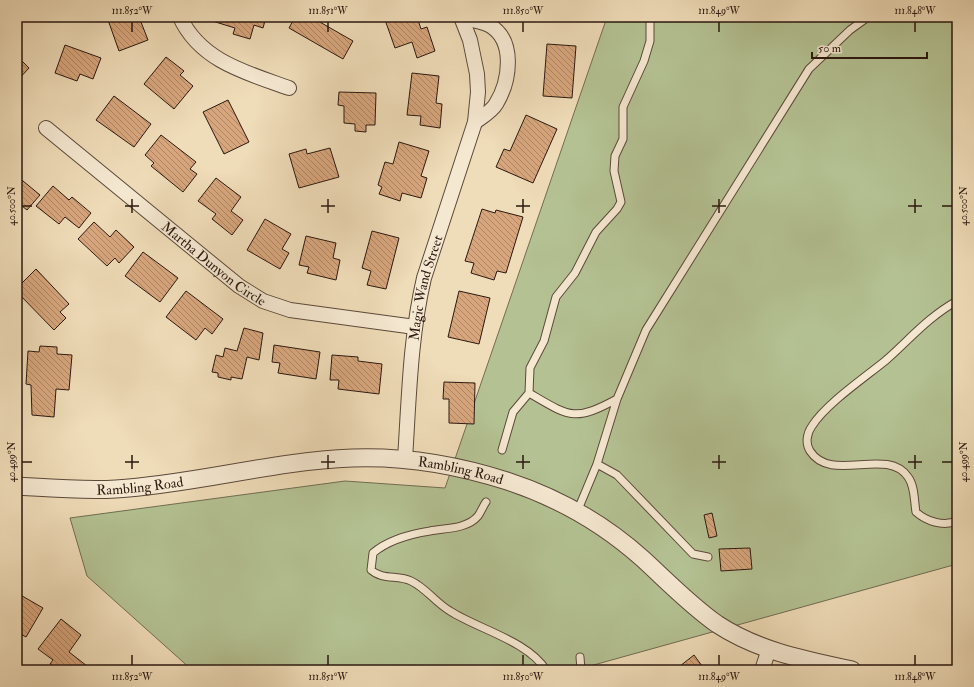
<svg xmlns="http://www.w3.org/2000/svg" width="974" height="687" viewBox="0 0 974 687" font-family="'IM FELL Double Pica',serif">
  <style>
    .green { fill: #b4c293; stroke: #706d52 }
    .building { fill: url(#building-back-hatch); stroke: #2b1810 }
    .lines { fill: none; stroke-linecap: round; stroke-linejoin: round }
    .service-casing { stroke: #5c493a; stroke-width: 9 }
    .minor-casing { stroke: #5c493a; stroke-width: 16 }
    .tertiary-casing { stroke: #5c493a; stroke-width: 19 }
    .service { stroke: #f5e8d1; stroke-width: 7 }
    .minor { stroke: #f5e8d1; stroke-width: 14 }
    .tertiary { stroke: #f5e8d1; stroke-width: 17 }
    .ticks { fill: none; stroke: #2b1810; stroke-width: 1.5 }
    .labels { text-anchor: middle; stroke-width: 3.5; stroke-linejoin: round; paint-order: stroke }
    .street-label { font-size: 14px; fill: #2b1810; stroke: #f5e8d1 }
    .neatline { fill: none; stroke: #2b1810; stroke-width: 1.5 }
    .ticks-label { font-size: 10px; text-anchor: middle; fill: #2b1810 }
  </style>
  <defs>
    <pattern id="building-back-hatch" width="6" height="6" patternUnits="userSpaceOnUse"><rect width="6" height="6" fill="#d7a67d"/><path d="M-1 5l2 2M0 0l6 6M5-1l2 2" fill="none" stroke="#af8665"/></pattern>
  </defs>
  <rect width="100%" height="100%" fill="#efdcb8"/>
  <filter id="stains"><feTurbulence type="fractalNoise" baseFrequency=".005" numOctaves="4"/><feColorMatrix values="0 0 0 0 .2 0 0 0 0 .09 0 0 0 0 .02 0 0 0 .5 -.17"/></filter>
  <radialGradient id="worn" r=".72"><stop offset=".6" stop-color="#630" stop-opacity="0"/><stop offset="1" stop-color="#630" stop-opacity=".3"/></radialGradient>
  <!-- green -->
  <path class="green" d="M607 17H957V564L590 666V670H192L87 576 70 518 345 481 445 488Z"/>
  <!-- building -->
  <path class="building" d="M107 17H139L148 40 119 51Z
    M210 17H266L263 28 254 25 250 39 233 34 235 28 209 20Z
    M295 17H311L353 41 343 59 289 28Z
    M384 17H417L421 29 427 27 435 51 417 58 412 42 395 48Z
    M547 44 576 46 572 98 543 96Z
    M65 45 101 58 93 79 80 74 77 81 55 73Z
    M17 56 29 68 17 81Z
    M166 57 184 71 180 75 193 86 174 109 144 84Z
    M412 73 439 76 436 103 442 104 440 128 420 125 421 116 407 115Z
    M339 92 376 93 375 125H366V132L355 131V124L344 123V106L338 105Z
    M114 96 151 124 134 147 96 120Z
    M228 100 249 142 224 154 203 112Z
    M526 115 557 129 533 183 496 167 504 149 510 151Z
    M161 135 196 162 190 169 197 174 183 192 151 166 154 163 145 155Z
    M399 142 429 151 421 176 427 178 421 198 402 193 400 201 379 194 382 187 378 185 385 162 393 164Z
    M330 148 339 177 299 188 289 154 306 149 307 154Z
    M17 176 40 195 27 210 22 206 17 212Z
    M216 178 241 197 231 211 243 220 232 235 212 219 216 214 198 201Z
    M53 186 69 200 72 197 91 213 79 228 65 217 59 224 36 206Z
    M482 209 495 213 496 210 523 217 506 273 497 271 494 280 471 273 474 263 465 261Z
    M265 219 291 234 282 249 289 253 280 269 247 250Z
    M94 222 110 237 116 230 134 247 119 263 115 258 107 266 78 239Z
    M372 231 399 238 386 289 367 285 371 271 362 268Z
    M306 236 336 243 333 258 340 260 336 280 307 273 309 267 299 265Z
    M143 252 178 278 160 302 125 276Z
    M36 269 69 304 60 312 66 318 54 330 17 292V288Z
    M186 291 223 319 212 334 205 328 196 340 166 317Z
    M459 291 490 298 479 344 448 337Z
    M244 328 263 333 259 360 247 357 242 379 231 377V380L218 377V373L212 372 216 355 223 357 225 348 237 351Z
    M274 345 320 352 316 379 278 373 280 363 272 362Z
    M40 346 57 347V354L72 355 69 390 56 389 54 417 32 415 31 385 26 384 28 351 39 352Z
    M332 355 358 357V361L382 364 379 394 338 389 339 380H330Z
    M444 382 475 383 474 424 449 423V399H443Z
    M712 513 717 536 709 538 704 515Z
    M750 548 752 569 721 571 719 549Z
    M17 593 43 608 26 637 17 632Z
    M61 619 81 635 69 652 87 666 83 670H57L50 664 53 660 38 649Z
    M694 655 705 670H675Z"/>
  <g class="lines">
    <!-- service casing -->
    <g class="service-casing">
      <path id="service" d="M957 301C928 317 909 340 885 361 864 378 826 404 812 426 807 433 805 443 810 451 831 484 887 446 908 477 915 486 914 501 916 512 926 521 943 527 957 521
        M529 393C570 417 574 422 617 399
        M502 450 513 412 529 393 530 368 544 341 556 297 575 273 596 232 617 209 621 202 614 171 615 156 623 139V107L644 61 650 41V17
        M597 464 617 475 693 554 708 557
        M486 502C483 506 481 512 478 516 467 529 446 528 430 531 411 534 387 541 373 553L371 570C382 580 398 575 411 581 426 588 436 603 450 611 478 629 528 641 546 670
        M577 512 597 464 617 399 646 330 809 69 850 30 868 17
        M580 657 581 670"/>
    </g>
    <!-- minor casing -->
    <g class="minor-casing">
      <g id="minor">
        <path d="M180 17C200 61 247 73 289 88"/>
        <path d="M462 18C471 20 481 21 489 25 516 40 510 81 496 104 492 111 482 117 475 122"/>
        <path id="s1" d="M46 128 239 286 263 301 290 310 415 327"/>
        <path id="s2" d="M405 459C409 399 410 338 424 278L475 122 478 92 477 74 470 40 461 17"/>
        <path d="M763 667 769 649"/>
      </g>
    </g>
    <!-- tertiary casing -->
    <g class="tertiary-casing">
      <g id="tertiary">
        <path id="s3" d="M17 486C50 488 83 491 116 489 195 484 273 461 352 458 405 456 457 465 507 481 556 497 604 524 643 559 667 581 690 605 717 624 758 651 805 660 852 670"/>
      </g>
    </g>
    <!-- service -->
    <use href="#service" class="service"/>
    <!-- minor -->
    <use href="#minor" class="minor"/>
    <!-- tertiary -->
    <use href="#tertiary" class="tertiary"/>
  </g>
  <!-- ticks -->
  <path class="ticks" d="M132 22V32M328 22V32M523 22V32M719 22V32M915 22V32M132 199V213M328 199V213M523 199V213M719 199V213M915 199V213M22 206H32M125 206H139M321 206H335M516 206H530M712 206H726M908 206H922M942 206H952M132 455V469M328 455V469M523 455V469M719 455V469M915 455V469M22 462H32M125 462H139M321 462H335M516 462H530M712 462H726M908 462H922M942 462H952M132 655V665M328 655V665M523 655V665M719 655V665M915 655V665"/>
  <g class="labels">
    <!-- street labels -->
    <g class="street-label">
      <text dy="5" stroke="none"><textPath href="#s1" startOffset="216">Martha Dunyon Circle</textPath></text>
      <text dy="5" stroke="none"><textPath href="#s2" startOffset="173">Magic Wand Street</textPath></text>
      <text dy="5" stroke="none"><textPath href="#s3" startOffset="447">Rambling Road</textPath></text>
      <text dy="5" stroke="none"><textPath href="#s3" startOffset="123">Rambling Road</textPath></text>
    </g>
  </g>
  <!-- margin -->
  <rect width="974" height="687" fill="none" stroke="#efdcb8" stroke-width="44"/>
  <!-- scale -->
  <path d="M812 52v6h115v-6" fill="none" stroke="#2b1810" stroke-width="2"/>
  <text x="818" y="52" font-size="12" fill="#2b1810" stroke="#f5e8d1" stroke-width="3" paint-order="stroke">50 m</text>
  <rect x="22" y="22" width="930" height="643" class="neatline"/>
  <g class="ticks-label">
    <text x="132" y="14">111.852°W</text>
    <text x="328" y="14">111.851°W</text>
    <text x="523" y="14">111.850°W</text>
    <text x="719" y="14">111.849°W</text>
    <text x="915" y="14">111.848°W</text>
    <text transform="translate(11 206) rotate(-90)" y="4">40.500°N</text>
    <text transform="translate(963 206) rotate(-90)" y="4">40.500°N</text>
    <text transform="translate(11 462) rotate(-90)" y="4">40.499°N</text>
    <text transform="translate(963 462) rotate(-90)" y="4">40.499°N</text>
    <text x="132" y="680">111.852°W</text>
    <text x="328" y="680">111.851°W</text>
    <text x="523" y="680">111.850°W</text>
    <text x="719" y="680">111.849°W</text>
    <text x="915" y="680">111.848°W</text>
  </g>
  <rect width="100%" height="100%" filter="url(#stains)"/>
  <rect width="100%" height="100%" fill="url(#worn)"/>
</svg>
